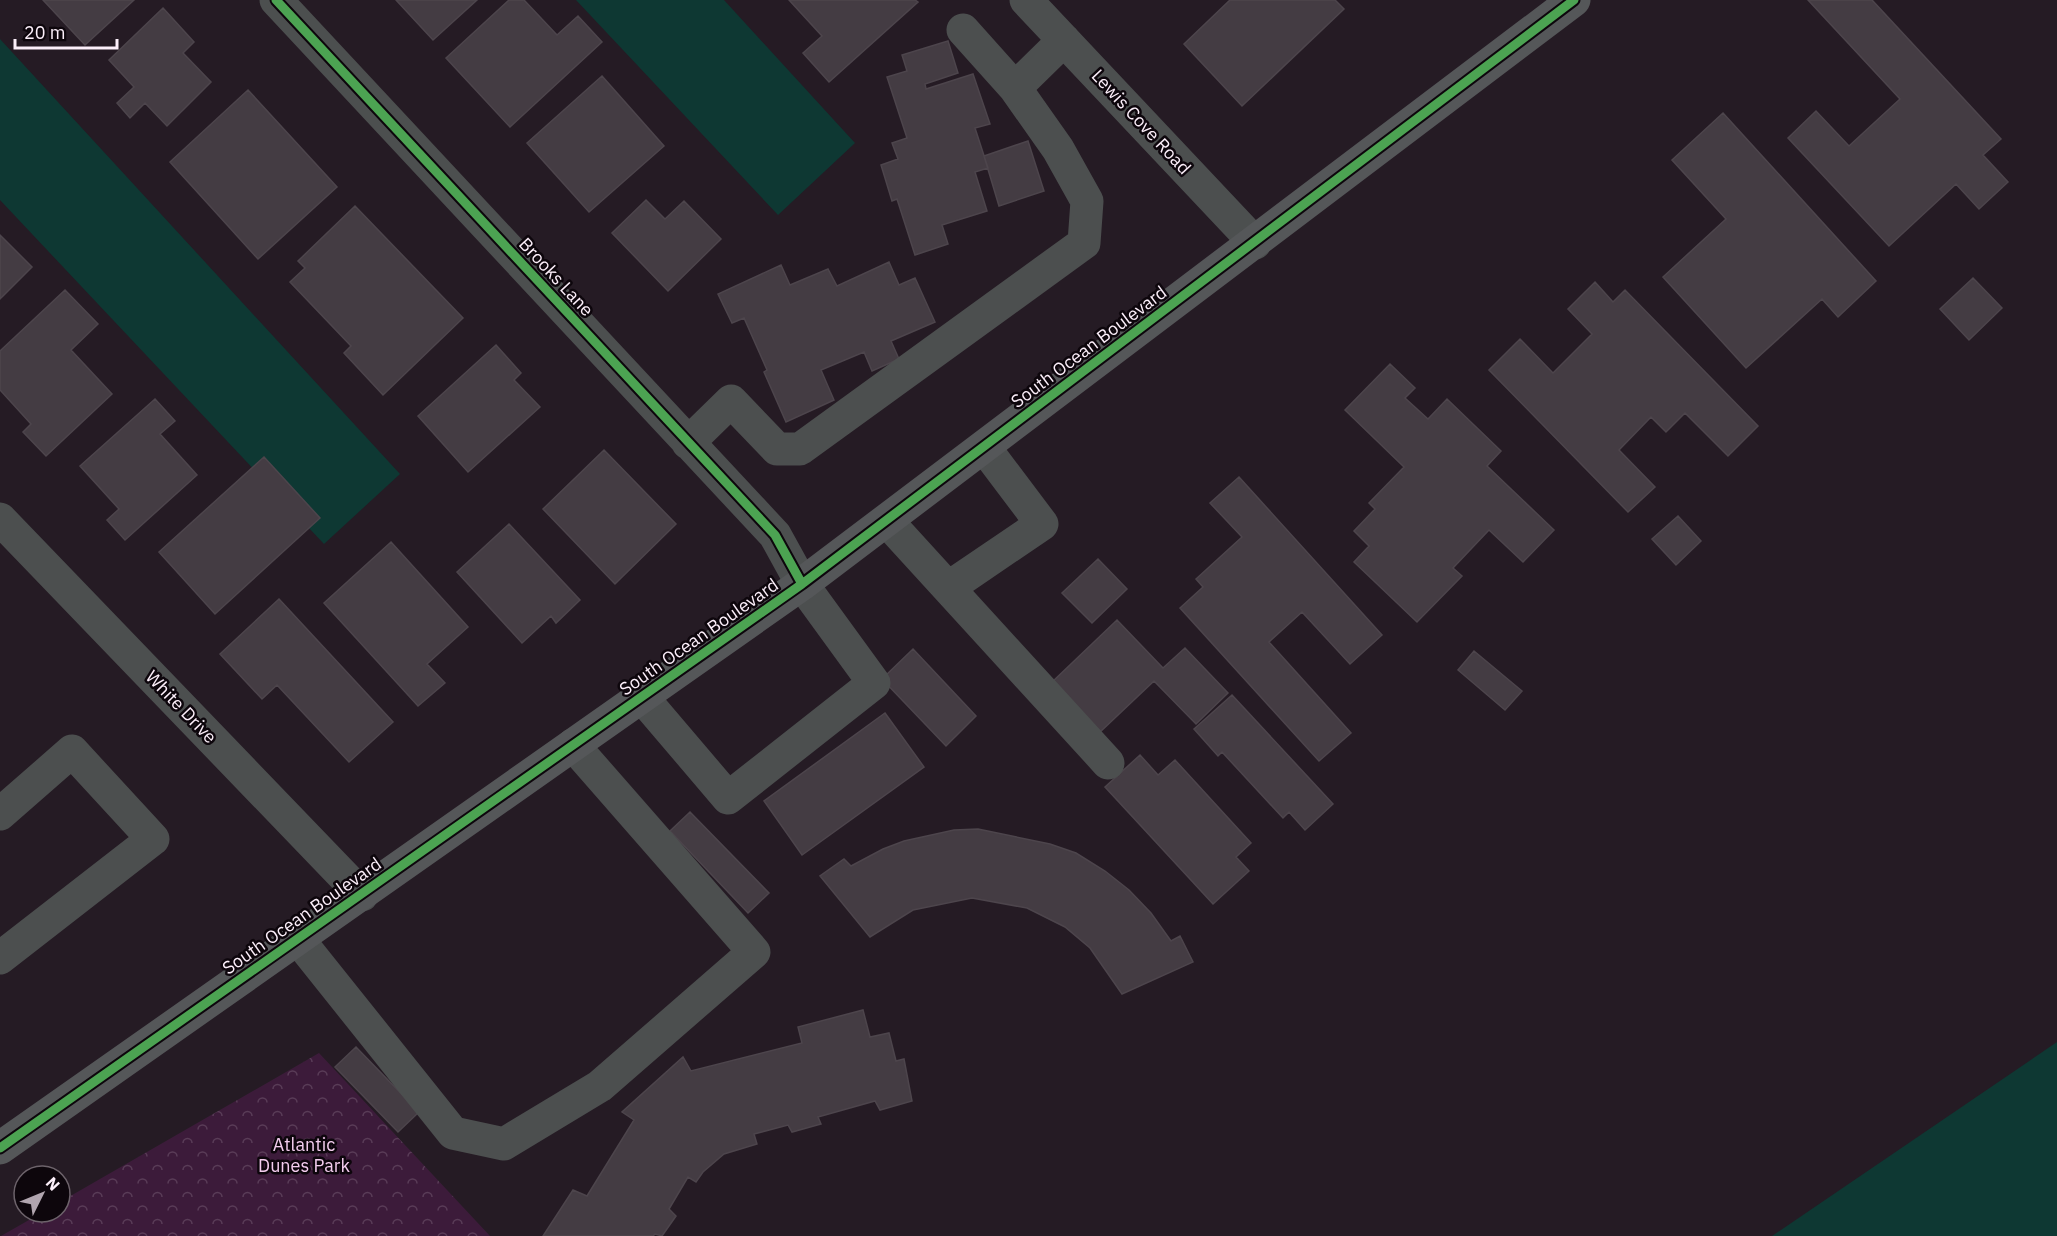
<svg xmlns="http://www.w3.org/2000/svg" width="2057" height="1236" viewBox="0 0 2057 1236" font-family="'IBM Plex Sans',sans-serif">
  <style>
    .park { fill: url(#park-crowns) }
    .water { fill: #0e3833 }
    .building { fill: #443c43; stroke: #4d454c; stroke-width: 1.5 }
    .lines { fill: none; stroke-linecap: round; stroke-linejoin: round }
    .minor { stroke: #4c4f4f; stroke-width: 33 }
    .major { stroke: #555759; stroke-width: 33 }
    .cycleway-casing { stroke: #0d060c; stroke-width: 13 }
    .cycleway { stroke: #4ca352; stroke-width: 9 }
    .labels { text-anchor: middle; stroke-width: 5; stroke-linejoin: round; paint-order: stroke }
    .street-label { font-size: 18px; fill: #fceffa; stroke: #0d060c }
    .park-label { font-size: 18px; fill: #f4cdef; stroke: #0d060c }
  </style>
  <defs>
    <pattern id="park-crowns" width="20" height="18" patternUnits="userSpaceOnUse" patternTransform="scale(1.5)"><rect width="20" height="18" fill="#3c1b3a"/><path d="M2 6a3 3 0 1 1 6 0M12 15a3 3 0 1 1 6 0" fill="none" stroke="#593c57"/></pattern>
  </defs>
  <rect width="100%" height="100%" fill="#251b24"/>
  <!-- park -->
  <path class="park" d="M319 1053 490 1236H1L43 1212H60V1202Z"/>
  <!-- water -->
  <path class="water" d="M576 0H724L855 143 778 215Z
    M0 39 400 474 324 544 0 200Z
    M2057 1042V1236H1772Z"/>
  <!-- building -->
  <path class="building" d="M43 0H134L85 45Z
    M396 0H477L433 40Z
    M509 0H524L557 35 578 16 602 42 510 127 446 58Z
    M789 0H915L918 2 829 82 803 53 822 36Z
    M1230 0H1335L1344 9 1242 106 1184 44Z
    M1808 0H1872L2001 139 1983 155 2008 182 1979 209 1956 184 1889 246 1788 138 1816 111 1849 146 1900 99Z
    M163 8 194 42 183 53 211 82 167 126 145 103 130 118 117 103 134 87 109 60Z
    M948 41 958 73 925 84 926 89 973 74 990 124 975 128 988 168 975 172 987 211 942 225 948 244 915 255 897 199 892 201 881 165 898 159 892 143 907 138 887 77 907 71 902 55Z
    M602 76 664 146 589 212 527 143Z
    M248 90 337 187 258 259 170 162Z
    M1723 113 1876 281 1838 317 1822 299 1746 368 1663 277 1726 219 1672 160Z
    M1028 141 1044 191 999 206 984 156Z
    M646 200 665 219 684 201 721 239 668 291 612 233Z
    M355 206 463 318 383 395 344 353 351 346 290 282 305 268 298 261Z
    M0 235 32 267 0 299Z
    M889 262 899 285 915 278 935 322 891 341 899 359 872 371 864 352 821 370 834 400 786 422 764 372 767 370 744 318 732 323 718 294 781 265 790 285 828 269 837 286Z
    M1973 278 2002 308 1969 340 1940 309Z
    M1595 282 1613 302 1625 290 1758 426 1728 456 1685 413 1666 432 1651 417 1619 450 1655 487 1628 512 1489 370 1520 339 1553 373 1592 334 1568 309Z
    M65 290 98 324 71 350 112 394 46 456 23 432 31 424 0 390V351Z
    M496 345 521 373 514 380 540 407 468 472 418 416Z
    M1390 364 1415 388 1405 398 1428 419 1447 399 1501 451 1487 466 1554 530 1523 562 1489 530 1453 568 1462 576 1417 622 1354 562 1369 546 1354 531 1375 509 1369 503 1404 467 1345 410Z
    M155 399 175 421 160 434 197 475 125 540 107 520 119 509 80 466Z
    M604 450 676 524 615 584 543 509Z
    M264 457 320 518 215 614 159 552Z
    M1239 477 1382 635 1350 664 1302 612 1269 642 1351 733 1319 761 1180 608 1203 587 1196 579 1242 537 1210 503Z
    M1678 516 1701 541 1676 565 1652 539Z
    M509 524 580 600 556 623 551 616 522 643 457 572Z
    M391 542 468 627 427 664 445 683 418 706 324 603Z
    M1098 559 1127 589 1092 623 1062 593Z
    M279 599 393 722 349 762 277 685 262 699 220 654Z
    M1117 620 1163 668 1185 648 1228 693 1196 724 1154 681 1098 734 1050 684Z
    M913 649 976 716 946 746 882 679Z
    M1474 651 1522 691 1505 710 1458 670Z
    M1232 695 1333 804 1305 830 1289 812 1283 818 1222 752 1218 756 1194 729Z
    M885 713 924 767 802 855 764 801Z
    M1140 755 1158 775 1175 760 1251 843 1236 857 1249 871 1213 904 1105 787Z
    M690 812 769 893 748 913 670 831Z
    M978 829 1050 844 1076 853 1105 871 1129 890 1151 913 1171 941 1180 936 1193 962 1122 994 1090 948 1065 927 1027 908 972 898 913 910 870 937 820 876 844 859 851 866 883 849 904 841 954 830Z
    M863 1010 870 1037 889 1033 896 1061 904 1059 912 1101 880 1110 875 1101 818 1117 821 1124 792 1132 788 1125 754 1134 757 1144 724 1154 703 1172 696 1182 688 1177 669 1209 676 1216 662 1236 655 1234 653 1236H543L573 1190 587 1196 634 1120 622 1112 683 1057 691 1071 802 1043 798 1027Z
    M356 1047 419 1112 398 1132 335 1067Z"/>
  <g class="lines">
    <!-- minor -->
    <path class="minor" d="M276 0 775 535 802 584 874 683 728 798 642 697
      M1026 0 1255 243
      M963 30 1015 88
      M688 443 731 401 777 449H800L1084 243 1087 201 1058 149 1015 88 1064 40
      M0 519 362 895
      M887 521 1108 763
      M948 588 1042 524 984 447
      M0 814 72 751 153 839 0 958
      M298 939 453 1133 504 1144 600 1086 754 952 573 745"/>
    <!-- major -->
    <path class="major" d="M0 1148 802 584 1574 0"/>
    <!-- cycleway casing -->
    <g class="cycleway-casing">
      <path id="cycleway" d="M276 0 775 535 802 584
        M0 1148 802 584 1574 0"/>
    </g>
    <!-- cycleway -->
    <use href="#cycleway" class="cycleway"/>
  </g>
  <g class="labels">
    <!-- street labels -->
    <g class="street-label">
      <text transform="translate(1141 122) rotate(47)" y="6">Lewis Cove Road</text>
      <text transform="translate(556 277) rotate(47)" y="6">Brooks Lane</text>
      <text transform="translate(1089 347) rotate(-37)" y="6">South Ocean Boulevard</text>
      <text transform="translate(699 637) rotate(-35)" y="6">South Ocean Boulevard</text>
      <text transform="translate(181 707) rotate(46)" y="6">White Drive</text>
      <text transform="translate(302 916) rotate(-35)" y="6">South Ocean Boulevard</text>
    </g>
    <!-- park labels -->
    <g class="park-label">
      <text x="304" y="1151">Atlantic<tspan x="304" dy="21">Dunes Park</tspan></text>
    </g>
  </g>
  <!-- north arrow -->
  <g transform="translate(42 1194) rotate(47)"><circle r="28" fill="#0d060c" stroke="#6d636b" stroke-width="1.5"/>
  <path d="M0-4.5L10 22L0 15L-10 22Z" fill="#b1a5af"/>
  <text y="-9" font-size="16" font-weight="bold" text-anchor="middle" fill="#fceffa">N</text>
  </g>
  <!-- scale -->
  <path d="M15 39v9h102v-9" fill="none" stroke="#fceffa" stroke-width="3"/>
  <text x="24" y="39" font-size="18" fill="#fceffa" stroke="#0d060c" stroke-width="4.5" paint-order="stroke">20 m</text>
</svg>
